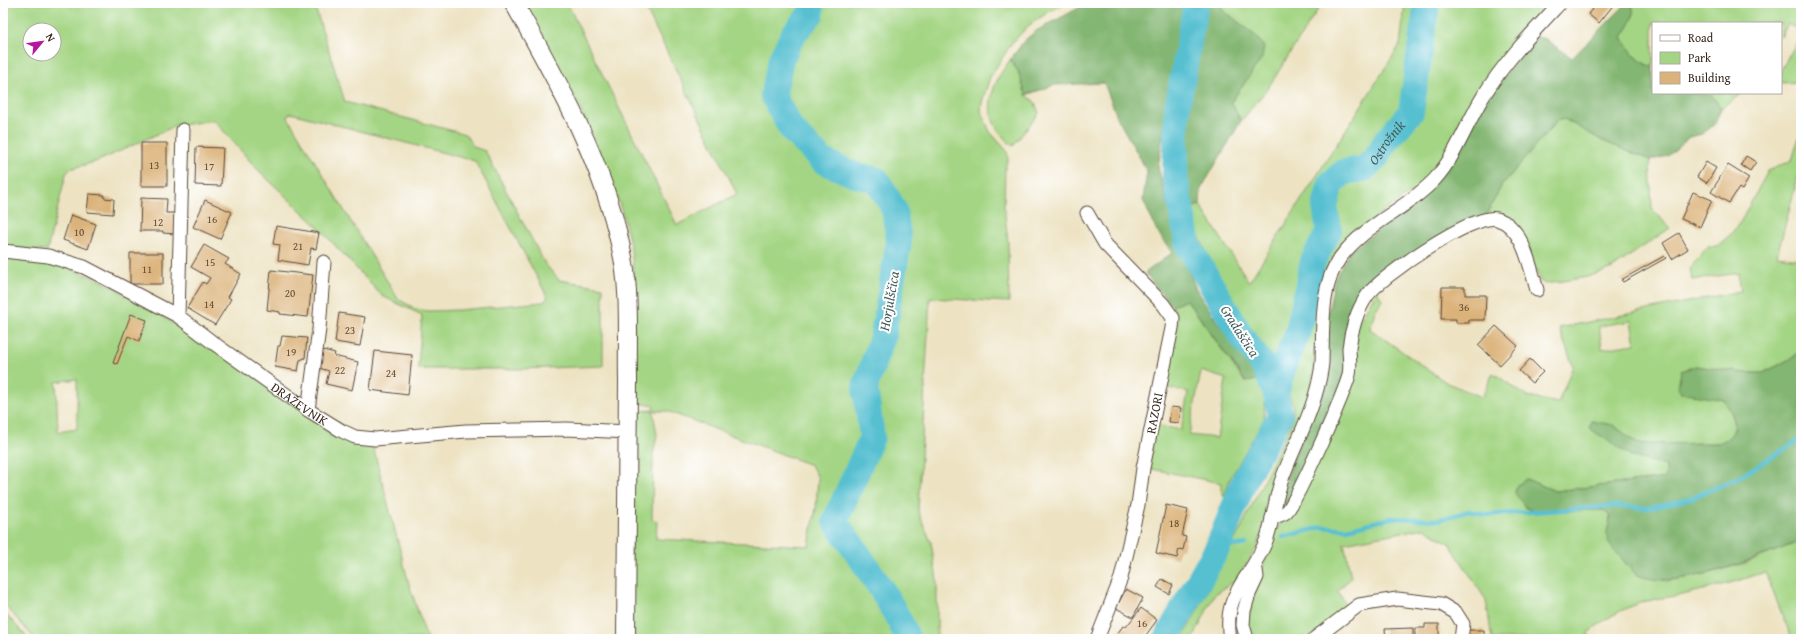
<svg xmlns="http://www.w3.org/2000/svg" width="1804" height="642" viewBox="0 0 1804 642" font-family="'Gentium Book Plus',serif">
  <style>
    .green { fill: #a4d584; stroke: #708051; fill-rule: evenodd }
    .forest { fill: #83b672; stroke: #5f7048 }
    .lines { fill: none; stroke-linecap: round; stroke-linejoin: round }
    .stream { stroke: #56c0d1; stroke-width: 4.5 }
    .river { stroke: #56c0d1; stroke-width: 26 }
    .building { fill: #dbb279 }
    .street-casing { stroke: #564637; stroke-width: 15 }
    .secondary-casing { stroke: #564637; stroke-width: 20 }
    .street { stroke: #fff; stroke-width: 13 }
    .secondary { stroke: #fff; stroke-width: 18 }
    .labels { text-anchor: middle; stroke-width: 4; stroke-linejoin: round; paint-order: stroke }
    .number-label { font-size: 11px; fill: #634c35 }
    .street-label { font-size: 13px; fill: #3b2a1e; stroke: #fff }
    .water-label { font-size: 14px; font-style: italic; fill: #445e5d; stroke: #fff }
  </style>
  <rect width="100%" height="100%" fill="#fff"/>
  <filter id="ink" filterUnits="userSpaceOnUse"><feTurbulence type="fractalNoise" baseFrequency=".025" numOctaves="2"/><feDisplacementMap in="SourceGraphic" scale="8" xChannelSelector="R" yChannelSelector="G"/><feConvolveMatrix kernelMatrix="1 2 1 2 8 2 1 2 1" color-interpolation-filters="sRGB"/></filter>
  <filter id="wash" filterUnits="userSpaceOnUse"><feTurbulence type="fractalNoise" baseFrequency=".012" numOctaves="4" result="noise"/><feDisplacementMap in="SourceGraphic" scale="16" xChannelSelector="R" yChannelSelector="G"/><feGaussianBlur stdDeviation="0.9" result="paint"/><feColorMatrix in="noise" values="0 0 0 0 0 0 0 0 0 0 0 0 0 0 0 0 0 1.4 0 .05"/><feComposite in="paint" operator="in"/></filter>
  <g filter="url(#wash)">
    <rect width="100%" height="100%" fill="#ede3c3"/>
    <!-- green -->
    <path class="green" d="M3 3H323L315 7 345 102 465 134 474 147 485 151 545 264 559 280 603 287V366L519 369H418L422 315 382 296 316 225 257 169 214 120 175 126 98 161 70 169 66 174 47 251 3 247ZM30 30H54V54H30ZM291 113 475 161 548 298 543 302 459 310 428 311 416 309 398 299 287 116Z
      M525 3H567L677 225 737 194 643 3H1068L1050 11 1028 26 1011 44 990 77 982 102 981 111 990 132 1007 151 1008 159 1005 167 1004 206 1008 243 1009 302 930 298 918 511 931 542 937 580V637L947 639H630L633 411 653 410 654 406 634 402 633 266C629 224 613 183 596 144 575 96 551 49 525 3ZM653 411H667L811 465 818 478 816 508 809 546 656 539 657 521 652 520 653 455 657 435Z
      M1219 3H1322L1268 88 1241 121 1231 102 1246 81 1222 9Z
      M1405 3H1551L1505 57 1466 115 1437 168 1414 191 1381 213 1342 242 1324 275 1318 321 1311 396 1257 548 1235 581 1214 595 1193 639H1182L1241 528 1293 420V405L1284 382 1228 296 1194 226 1190 208 1200 205 1249 282 1400 45Z
      M1630 3H1801V31L1788 24 1781 37V23H1653V67L1644 65 1630 50 1622 37C1628 27 1639 14 1630 3Z
      M1801 35V82L1781 83V70Z
      M1010 60 1018 71 1026 95 1034 101 1039 113 1013 146C980 119 987 91 1010 60Z
      M1710 93H1742L1721 108Z
      M1564 118 1603 141 1650 160 1652 209 1670 228 1611 269 1587 277 1545 284 1540 281 1527 247 1486 215 1502 185 1557 121Z
      M1801 131V165L1777 256 1801 259V347L1794 357 1763 373H1745L1696 366 1681 393 1724 400C1734 417 1743 433 1719 443L1638 444 1613 425 1631 456 1666 466 1667 478 1555 491 1526 479 1592 509 1604 510 1610 516 1609 525 1640 576 1667 581 1711 573 1748 562 1801 541V639H1792L1765 572C1739 581 1713 588 1686 594 1675 597 1663 597 1652 600 1630 604 1605 618 1588 633L1590 639H1492L1486 600 1449 543 1424 528 1344 543 1351 577 1338 591 1348 609 1308 639H1250L1246 624 1273 535 1282 522 1291 519 1309 480 1357 325 1377 291 1382 300 1375 311 1370 329 1447 383 1482 397 1493 373 1528 397 1558 403 1573 366 1559 328 1741 291 1738 273 1692 280 1690 268 1708 246H1717L1730 235 1741 221 1768 171 1792 160ZM1631 321 1635 344 1602 349 1599 326Z
      M3 254 53 262 102 281 159 314 219 353 372 443 409 584 427 639H35L3 603ZM77 379V429L58 432 56 382Z
      M1187 300 1245 382 1257 380 1262 389 1265 401 1264 419 1231 477 1224 496 1221 490V483L1147 468 1154 425 1181 430 1188 392 1164 387 1178 321 1172 306ZM1201 371 1226 379 1217 438 1189 435Z
      M3 611 29 639H3Z"/>
    <!-- forest -->
    <path class="forest" d="M1088 3H1188L1170 87 1158 167 1176 238 1195 287 1217 322 1239 349 1257 380 1246 382 1187 300 1172 306 1145 273 1172 253 1157 231 1143 200 1147 171 1118 119 1104 83 1054 85 1026 95 1018 71 1010 60 1024 41 1036 31Z
      M1206 3H1219L1222 9 1257 37 1264 47 1262 58 1231 102 1241 121 1201 189 1200 205 1190 208 1184 178 1189 94 1204 20Z
      M1627 3H1630C1639 14 1628 27 1622 37 1630 50 1638 63 1653 67V93H1710L1721 108 1715 124 1702 134 1689 137 1668 156 1650 160 1603 141 1564 119 1557 121 1502 185 1486 215 1358 298 1344 375 1336 398 1286 506 1283 499 1287 477 1305 428 1335 278 1351 250 1417 202 1486 101 1534 36 1545 39 1572 58Z
      M1801 347V541C1764 555 1677 592 1640 576 1633 573 1627 565 1622 559 1617 553 1608 546 1607 537 1606 531 1610 523 1610 517L1604 510 1536 512 1525 507 1515 493 1516 486 1526 479 1555 491 1666 478V466L1631 456 1589 428 1592 421 1613 425 1638 444 1719 443C1743 433 1735 417 1724 400L1681 393 1678 388 1681 371 1696 366 1745 373H1763L1794 357Z"/>
    <g class="lines">
      <!-- stream -->
      <path class="stream" d="M1283 537 1322 527 1347 529 1391 518 1438 520 1469 511 1486 515 1616 506 1649 508 1689 499 1734 480 1801 439
        M1217 549 1246 544"/>
      <!-- river -->
      <g class="river">
        <path d="M811 3V14L794 33 781 59 773 96 792 130 823 161 855 175 877 180 894 209 899 241 883 335 865 387 872 437 835 521C861 559 890 597 908 639"/>
        <path id="s1" d="M1276 394 1284 365 1298 332 1313 261 1329 231 1325 207 1331 183 1344 172 1364 169 1376 158 1386 141 1411 112 1427 3"/>
        <path d="M1166 639 1217 549 1247 475 1280 416 1276 394 1266 370 1240 334 1188 245 1175 177 1177 109 1196 3"/>
      </g>
    </g>
    <g id="blocks">
      <!-- building -->
      <path class="building" d="M1597 3H1615L1599 23 1588 14Z
        M141 143H167V186H141Z
        M196 147 223 148 221 186 195 185Z
        M1746 156 1756 162 1750 171 1741 165Z
        M1706 162 1716 168 1707 183 1697 177Z
        M1728 165 1749 178 1742 190 1739 188 1729 203 1711 192Z
        M1693 192 1712 200 1700 227 1681 219Z
        M89 194 104 195V198L114 199 113 214 87 212Z
        M141 198 167 199 166 213H175V234L163 233V231H140Z
        M205 200 232 212 220 239 193 227Z
        M71 215 96 224 88 249 63 240Z
        M276 226 319 233 316 249 311 248 308 265 278 260 280 245 273 244Z
        M1679 233 1688 249 1672 259 1663 243Z
        M204 245 229 259 225 264 241 274 228 297 231 299 215 325 187 308 203 282 206 284 210 278 191 267Z
        M130 253H163V284H130Z
        M1664 256 1666 258 1623 282 1621 280Z
        M271 270 313 275 308 317 280 314V312L267 310Z
        M1442 287H1465V295H1486L1485 320H1469V323H1456V319H1441Z
        M339 313 365 317 360 346 335 342Z
        M131 314 147 320 139 341 128 336 117 364 113 363Z
        M1496 326 1518 346 1500 365 1478 345Z
        M282 336 307 338 305 358 300 360 298 371 275 367 278 346H280Z
        M323 350 335 353 334 356 358 362 352 390 326 384 329 371 319 368Z
        M375 351 412 355 408 395 370 390Z
        M1530 359 1543 372 1532 383 1519 371Z
        M1171 407 1181 408 1179 423 1169 422Z
        M1166 505 1188 510 1182 536 1186 537 1183 550 1179 549 1177 558 1156 553Z
        M1162 579 1173 585 1169 594 1157 587Z
        M1126 589 1143 598 1133 617 1116 608Z
        M1141 608 1157 620 1143 639H1110L1112 636 1114 638 1123 626 1126 627Z
        M1425 624H1439V639H1415V628H1425Z
        M1413 628V639H1386L1385 629Z
        M1465 630H1484V639H1465Z"/>
    </g>
  </g>
  <g filter="url(#ink)">
    <use href="#blocks" fill-opacity="0" stroke="#564637" stroke-width="1"/>
    <g class="lines">
      <!-- street casing -->
      <g class="street-casing">
        <g id="street">
          <path d="M1087 213 1105 244 1163 304 1173 318 1172 328 1143 468 1138 505 1121 578 1097 639"/>
          <path id="s2" d="M3 251 48 256 84 267 178 316 212 342 308 410 342 431 355 437 375 439 466 431 519 430 567 429 628 432"/>
          <path d="M178 316 183 130"/>
          <path d="M308 410 319 329 324 262"/>
          <path d="M1272 518C1276 516 1282 515 1286 512 1295 506 1345 391 1349 375 1351 366 1349 356 1349 348 1351 331 1357 310 1367 296 1380 277 1474 212 1497 219 1523 226 1530 267 1537 290"/>
          <path d="M1230 639C1222 593 1251 579 1266 541 1273 521 1275 499 1282 479 1292 451 1307 424 1315 396 1318 386 1321 373 1322 363 1323 330 1320 285 1340 258 1365 224 1407 209 1435 179 1456 156 1467 122 1484 95 1505 61 1533 32 1560 3"/>
          <path d="M1247 639 1243 625 1244 611 1249 594 1257 577 1255 563"/>
          <path d="M1314 639 1359 605 1397 599 1441 604 1456 613 1463 624 1461 639"/>
        </g>
      </g>
      <!-- secondary casing -->
      <g class="secondary-casing">
        <path id="secondary" d="M514 3C557 80 603 161 621 248 631 291 627 337 628 380 628 467 627 553 626 639"/>
      </g>
      <!-- street -->
      <use href="#street" class="street"/>
      <!-- secondary -->
      <use href="#secondary" class="secondary"/>
    </g>
  </g>
  <g class="labels">
    <!-- number labels -->
    <g class="number-label">
      <text x="154" y="169">13</text>
      <text x="209" y="170">17</text>
      <text x="212" y="223">16</text>
      <text x="158" y="226">12</text>
      <text x="79" y="236">10</text>
      <text x="298" y="250">21</text>
      <text x="210" y="266">15</text>
      <text x="147" y="273">11</text>
      <text x="290" y="297">20</text>
      <text x="209" y="308">14</text>
      <text x="1464" y="311">36</text>
      <text x="350" y="334">23</text>
      <text x="291" y="356">19</text>
      <text x="340" y="374">22</text>
      <text x="391" y="377">24</text>
      <text x="1174" y="527">18</text>
      <text x="1142" y="627">16</text>
    </g>
    <!-- street labels -->
    <g class="street-label">
      <text dy="5" stroke="none"><textPath href="#s2" startOffset="339">DRAŽEVNIK</textPath></text>
      <text transform="translate(1154 413) rotate(-79)" y="5">RAZORI</text>
    </g>
    <!-- water labels -->
    <g class="water-label">
      <text dy="5" stroke="none"><textPath href="#s1" startOffset="294">Ostrožnik</textPath></text>
      <text transform="translate(889 301) rotate(-80)" y="5">Horjulščica</text>
      <text transform="translate(1240 331) rotate(57)" y="5">Gradaščica</text>
    </g>
  </g>
  <!-- margin -->
  <rect width="1804" height="642" fill="none" stroke="#fff" stroke-width="16"/>
  <!-- legend -->
  <rect x="1652" y="22" width="130" height="72" fill="#ffffff" stroke="#b1aaa5"/>
  <rect x="1660" y="35" width="20" height="6" fill="#ffffff" stroke="#b1aaa5"/>
  <text x="1688" y="42" font-size="12" fill="#3b2a1e">Road</text>
  <rect x="1660" y="52" width="20" height="12" fill="#a4d584" stroke="#b1aaa5"/>
  <text x="1688" y="62" font-size="12" fill="#3b2a1e">Park</text>
  <rect x="1660" y="72" width="20" height="12" fill="#dbb279" stroke="#b1aaa5"/>
  <text x="1688" y="82" font-size="12" fill="#3b2a1e">Building</text>
  <!-- north arrow -->
  <g transform="translate(42 42) rotate(61)"><circle r="19" fill="#ffffff" stroke="#b1aaa5"/>
  <path d="M0-3L7 15L0 10L-7 15Z" fill="#b5179e"/>
  <text y="-6" font-size="11" font-weight="bold" text-anchor="middle" fill="#3b2a1e">N</text>
  </g>
</svg>
